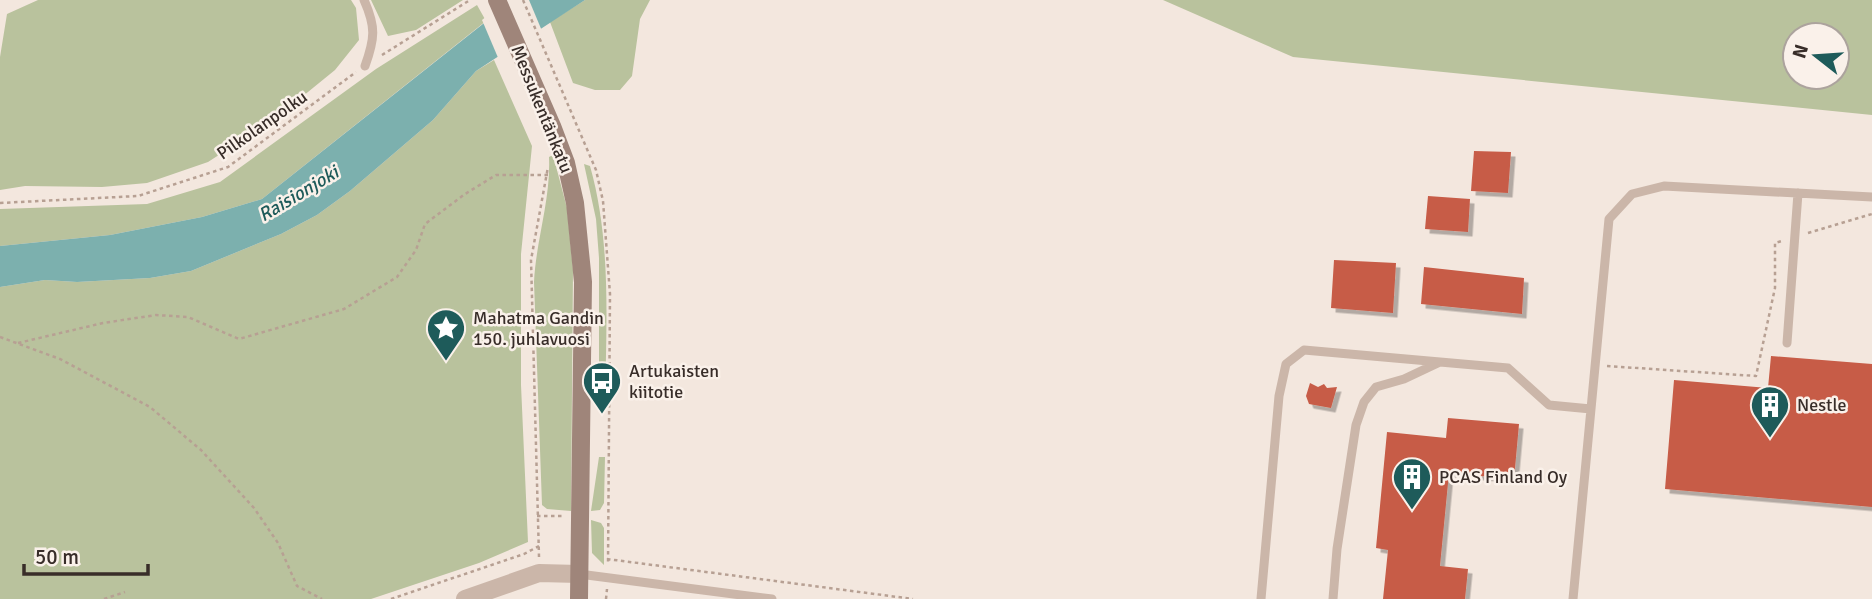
<svg xmlns="http://www.w3.org/2000/svg" width="1872" height="599" viewBox="0 0 1872 599" font-family="Signika,sans-serif">
  <style>
    .green { fill: #b9c29d; fill-rule: evenodd }
    .water { fill: #7cb0ae }
    .pier { fill: #f3e7de }
    .building { fill: #c75c47; filter: url(#shadow) }
    .lines { fill: none; stroke-linecap: round; stroke-linejoin: round }
    .path { stroke: #b7a093; stroke-width: 2.5; stroke-dasharray: 3.5 3.5; stroke-linecap: butt }
    .lane { stroke: #cbb6a9; stroke-width: 9 }
    .street { stroke: #cbb6a9; stroke-width: 18 }
    .secondary { stroke: #9f857a; stroke-width: 18 }
    .labels { text-anchor: middle; stroke-width: 5; stroke-linejoin: round; paint-order: stroke }
    .street-label { font-size: 18px; fill: #382d29; stroke: #faf1ea }
    .poi-label { font-size: 18px; fill: #382d29; stroke: #faf1ea; text-anchor: start }
    .water-label { font-size: 19px; font-style: italic; fill: #1e5b5a; stroke: #faf1ea }
  </style>
  <defs>
    <filter id="shadow"><feDropShadow dx="4.5" dy="4.5" stdDeviation="0" flood-color="#0004"/></filter>
  </defs>
  <rect width="100%" height="100%" fill="#f3e7de"/>
  <!-- green -->
  <path class="green" d="M38 0H351L356 8 359 40 335 70 276 118 208 162 147 183 102 187 25 186 0 190V57L7 14Z
    M371 0H463L416 30 388 36Z
    M585 0H650L640 19 632 76 620 90H595L573 83 550 22Z
    M1163 0H1872V115L1293 57ZM1795 35H1837V77H1795Z
    M477 5 486 21 262 199 202 217 110 235 0 246V209L147 204 220 182 376 69Z
    M494 60 532 146 521 254V385L528 542 479 563 371 599H0V287L45 280 77 282 150 278 191 271 281 234 317 215 350 191 433 120 476 71Z
    M553 155 567 208 573 270 571 511 547 509 542 505 534 282C536 240 551 199 549 157Z
    M584 164 590 166C612 243 606 328 605 408H599V258L596 219Z
    M599 457H605L604 503 600 510 591 511Z
    M591 520 601 523 604 528V565L592 553Z"/>
  <!-- water -->
  <path class="water" d="M513 0H585L476 71 433 120 350 191 317 215 281 234 191 271 150 278 77 282 45 280 0 287V246L110 235 202 217 262 199Z"/>
  <!-- pier -->
  <path class="pier" d="M507 0H529L542 31 499 60 482 20Z"/>
  <!-- building -->
  <path class="building" d="M1474 151 1511 152 1508 193 1471 191Z
    M1428 196 1470 199 1468 232 1425 229Z
    M1334 260 1396 263 1393 313 1331 308Z
    M1424 267 1524 278 1522 314 1421 304Z
    M1771 356 1872 364V507L1665 489 1674 380 1768 388Z
    M1310 383 1318 387 1324 384 1327 388 1337 387 1331 408 1309 404 1306 396Z
    M1448 418 1519 424 1514 479 1449 473 1440 566 1468 569 1465 599H1383L1388 550 1376 548 1387 432 1446 438Z"/>
  <g class="lines">
    <!-- path -->
    <path class="path" d="M523 0 596 170 603 201 610 294 608 565
      M382 55 470 0
      M0 203 138 196 228 167 356 72
      M1808 233 1872 214
      M0 337 60 359 150 407 201 450 254 508 278 543 297 586 322 599
      M18 343 103 323 156 315 188 317 239 339 344 309 397 277 416 250 425 224 465 194 496 175H549
      M1607 366 1756 376 1775 288V243L1782 241
      M537 516H562
      M539 557 531 260 548 167
      M607 559 913 599
      M104 599 125 592
      M391 599 524 554 539 546
      M606 599 607 589"/>
    <!-- lane -->
    <path class="lane" d="M364 0C376 27 375 38 365 66
      M1787 343 1798 193
      M579 574 772 599
      M1261 599 1279 396 1286 364 1304 350 1508 368 1549 405 1591 409
      M1333 599 1337 549 1356 425 1364 402 1376 387 1404 379 1440 362
      M1573 599 1609 219 1632 194 1664 186 1872 197"/>
    <!-- street -->
    <path class="street" d="M465 599 539 573 579 574"/>
    <!-- secondary -->
    <path class="secondary" d="M497 0 552 126 566 163 575 203 583 282 579 599"/>
  </g>
  <!-- icons -->
  <defs>
    <g id="sight-pin" transform="scale(2.0125)"><path d="M0 17L-7.5 6A9.5 9.5 0 1 1 7.5 6Z" fill="#1e5b5a" stroke="#faf1ea"/><path d="M0-6L1.8-2.2L6-1.7L2.9 1.2L3.7 5.4L0 3.3L-3.7 5.4L-2.9 1.2L-6-1.7L-1.8-2.2Z" fill="#fff"/></g>
    <g id="bus-pin" transform="scale(2.0125)"><path d="M0 17L-7.5 6A9.5 9.5 0 1 1 7.5 6Z" fill="#1e5b5a" stroke="#faf1ea"/><path d="M-5-6H5V4H4V6H2V4H-2V6H-4V4H-5ZM-3.5-4V0h7V-4ZM-3.5 1.2v1.5H-2V1.2ZM2 1.2v1.5H3.5V1.2Z" fill="#fff"/></g>
    <g id="building-pin" transform="scale(2.0125)"><path d="M0 17L-7.5 6A9.5 9.5 0 1 1 7.5 6Z" fill="#1e5b5a" stroke="#faf1ea"/><path d="M-4-6H4V6H1V3H-1V6H-4ZM-2.5-4.3h1.7v1.8h-1.7ZM.8-4.3h1.7v1.8H.8ZM-2.5-1h1.7V.8h-1.7ZM.8-1h1.7V.8H.8Z" fill="#fff"/></g>
  </defs>
  <g fill-rule="evenodd">
    <use href="#sight-pin" x="446" y="328"/>
    <use href="#bus-pin" x="602" y="381"/>
    <use href="#building-pin" x="1770" y="405"/>
    <use href="#building-pin" x="1412" y="477"/>
  </g>
  <g class="labels">
    <!-- street labels -->
    <g class="street-label">
      <text transform="translate(542 109) rotate(68)" y="6">Messukentänkatu</text>
      <text transform="translate(262 125) rotate(-35)" y="6">Pilkolanpolku</text>
    </g>
    <!-- poi labels -->
    <g class="poi-label">
      <text x="473" y="324">Mahatma Gandin<tspan x="473" dy="21">150. juhlavuosi</tspan></text>
      <text x="629" y="377">Artukaisten<tspan x="629" dy="21">kiitotie</tspan></text>
      <text x="1797" y="411">Nestle</text>
      <text x="1439" y="483">PCAS Finland Oy</text>
    </g>
    <!-- water labels -->
    <g class="water-label">
      <text transform="translate(298 193) rotate(-31)" y="7">Raisionjoki</text>
    </g>
  </g>
  <!-- north arrow -->
  <g transform="translate(1816 56) rotate(287)"><circle r="33" fill="#faf1ea" stroke="#aca39d" stroke-width="2"/>
  <path d="M0-5L12 26L0 18L-12 26Z" fill="#1e5b5a"/>
  <text y="-10" font-size="19" font-weight="bold" text-anchor="middle" fill="#382d29">N</text>
  </g>
  <!-- scale -->
  <path d="M24 564v10h124v-10" fill="none" stroke="#382d29" stroke-width="3.5"/>
  <text x="35" y="564" font-size="21" fill="#382d29" stroke="#faf1ea" stroke-width="5" paint-order="stroke">50 m</text>
</svg>
